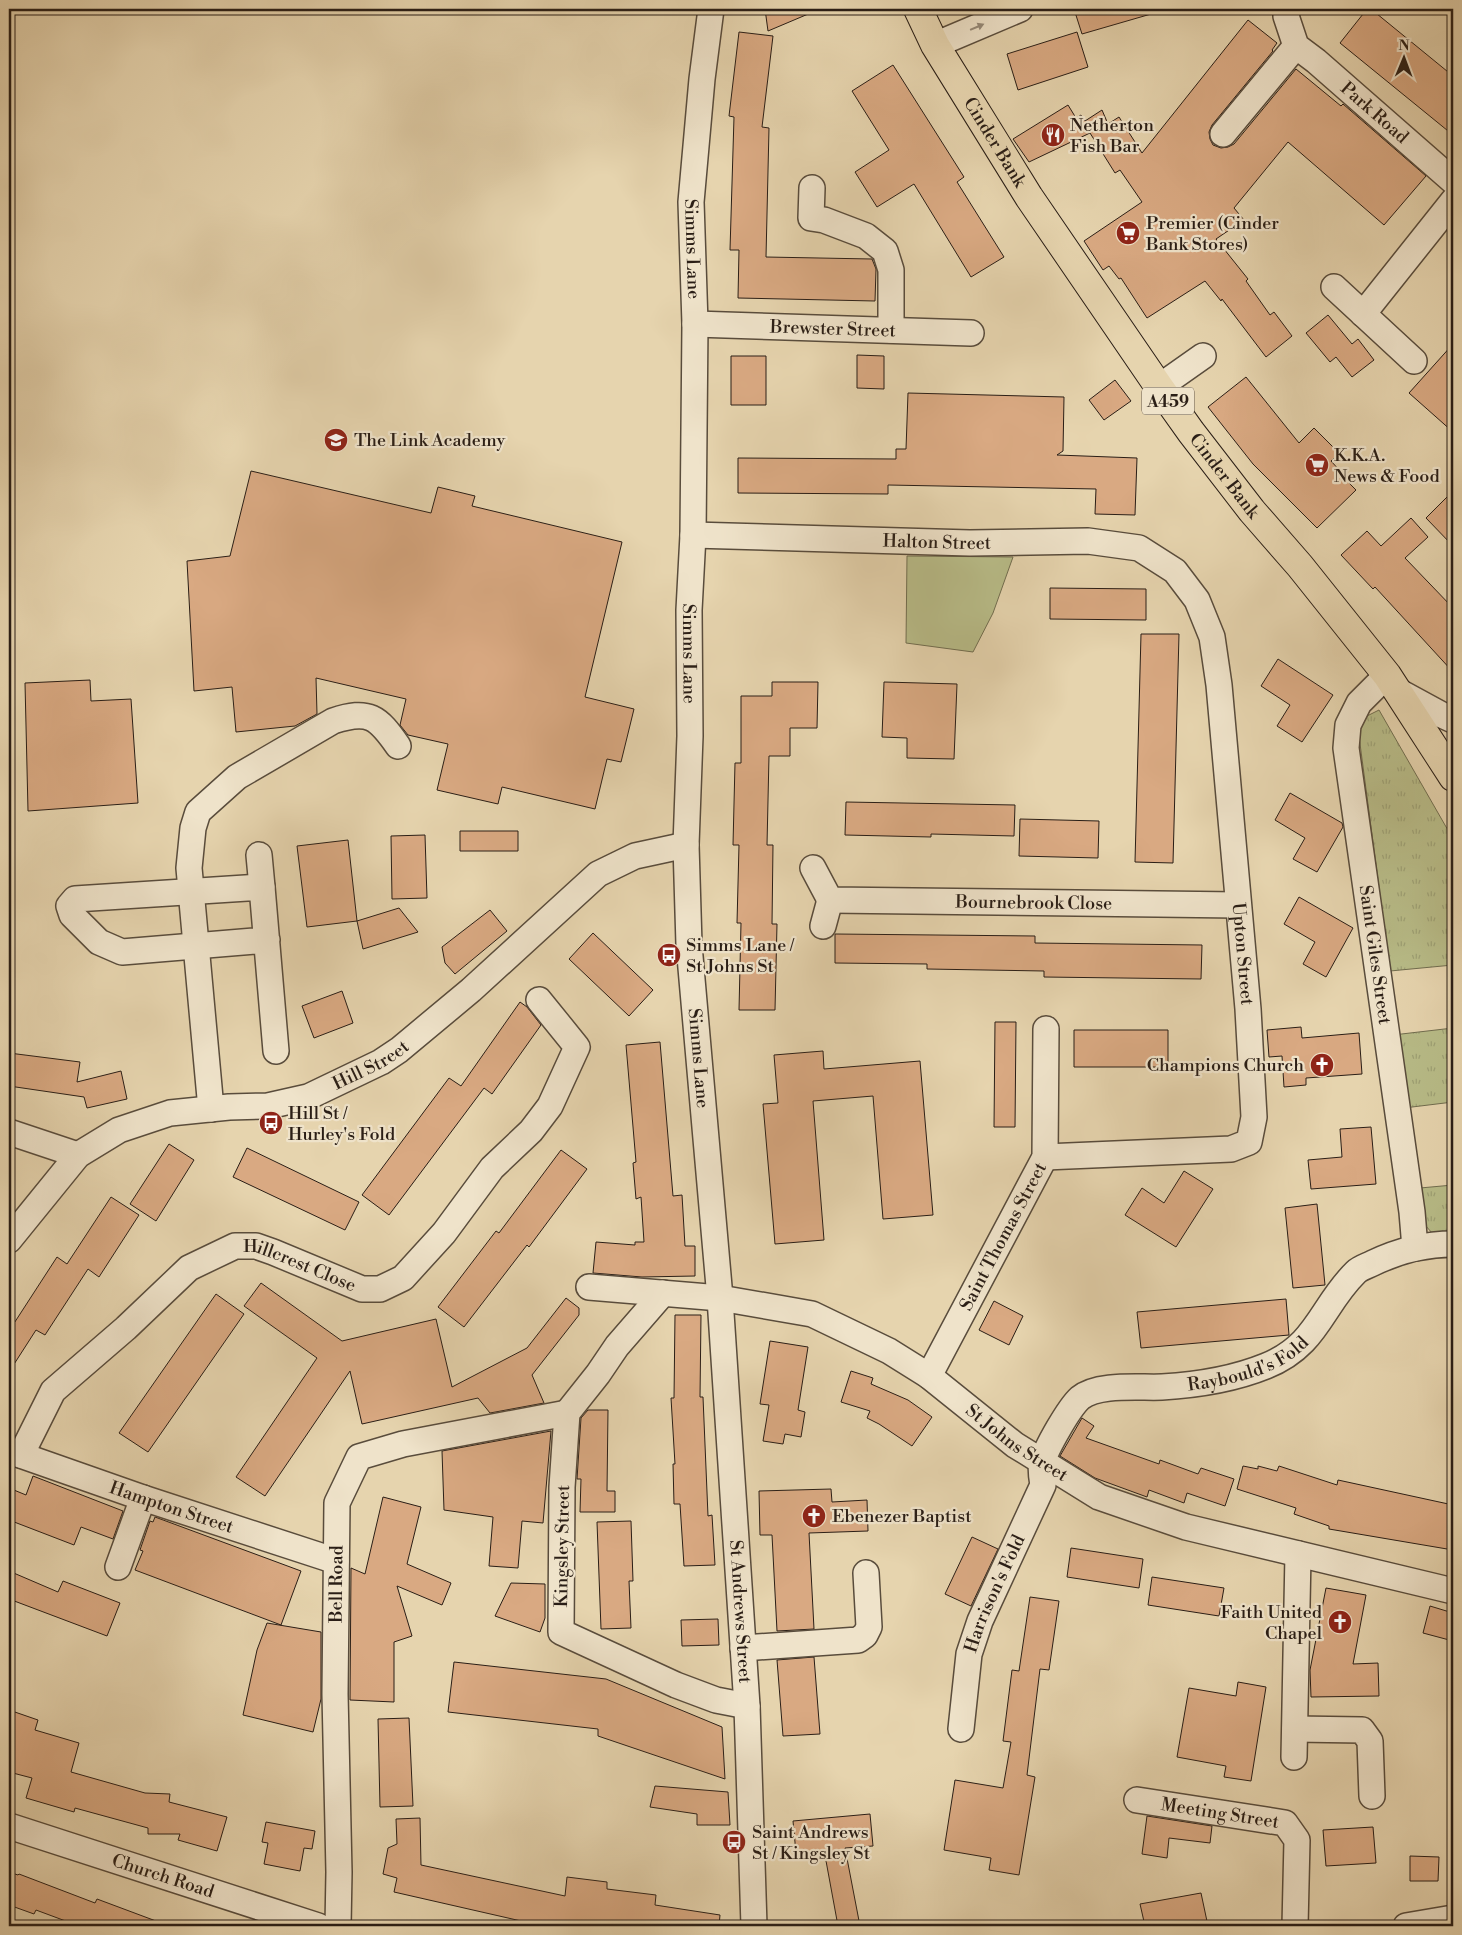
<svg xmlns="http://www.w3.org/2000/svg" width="1462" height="1935" viewBox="0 0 1462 1935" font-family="'Libre Bodoni',serif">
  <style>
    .grass { fill: url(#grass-tufts); stroke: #716d4f }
    .garden { fill: #b8bc88; stroke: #716d4f }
    .building { fill: #d9a982; stroke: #2a1e16 }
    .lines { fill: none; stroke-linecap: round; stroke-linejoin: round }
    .minor-casing { stroke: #594c3c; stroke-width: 28 }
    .major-casing { stroke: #2a1e16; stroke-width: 30 }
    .minor { stroke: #efe3ca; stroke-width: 25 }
    .major { stroke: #e6d4ae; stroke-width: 28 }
    .oneway { fill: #968a79 }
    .labels { text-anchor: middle; stroke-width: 4.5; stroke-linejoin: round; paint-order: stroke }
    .shield { fill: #efe3ca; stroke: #65594c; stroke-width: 1 }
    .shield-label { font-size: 16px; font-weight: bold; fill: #2a1e16 }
    .street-label { font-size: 18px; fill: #2a1e16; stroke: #efe3ca }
    .poi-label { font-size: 18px; fill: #2a1e16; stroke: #efe3ca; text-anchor: start }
  </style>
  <defs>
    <pattern id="grass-tufts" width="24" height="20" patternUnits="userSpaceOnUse" patternTransform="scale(1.25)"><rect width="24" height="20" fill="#b8bc88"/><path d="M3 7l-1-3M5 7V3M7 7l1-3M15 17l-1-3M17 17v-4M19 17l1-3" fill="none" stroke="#9ea175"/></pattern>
  </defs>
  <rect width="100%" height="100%" fill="#e6d4ae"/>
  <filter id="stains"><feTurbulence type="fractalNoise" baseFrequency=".004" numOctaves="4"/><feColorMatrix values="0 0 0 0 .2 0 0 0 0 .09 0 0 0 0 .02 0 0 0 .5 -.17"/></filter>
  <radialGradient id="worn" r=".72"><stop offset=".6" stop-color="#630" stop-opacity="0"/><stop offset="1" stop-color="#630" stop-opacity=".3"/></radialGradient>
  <!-- grass -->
  <path class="grass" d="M1379 710 1453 839V965L1390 971 1359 736 1363 718Z
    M1453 1028V1102L1404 1108 1393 1035Z
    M1453 1185V1234H1433L1424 1224 1420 1188Z"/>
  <!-- garden -->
  <path class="garden" d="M907 556 1013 557 993 613 973 652 906 643Z"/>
  <!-- building -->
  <path class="building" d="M765 9H820L768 31Z
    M1074 9H1150L1151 14 1082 34Z
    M1367 9H1371L1453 76V135L1340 43Z
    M1248 20 1277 43 1272 50 1273 51 1212 125 1209 132 1210 139 1213 145 1221 148 1228 147 1234 144 1296 69 1341 106 1343 104 1426 176 1384 225 1288 142 1234 208 1244 220 1216 239 1248 279 1246 281 1270 315 1274 312 1292 336 1266 357 1222 299 1221 301 1205 281 1147 318 1121 278 1119 279 1109 266 1103 270 1084 241 1142 202 1120 170 1115 173 1090 133 1029 162 1013 139 1068 105 1076 118 1081 115 1085 121 1102 110 1108 124 1119 117 1142 153Z
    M739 32 773 36 762 127 769 128 766 257 872 259 876 269 875 301 738 298 739 250H730L734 117 729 116Z
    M1077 32 1088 67 1018 90 1007 54Z
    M893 65 964 177 957 182 1004 257 971 277 914 184 877 207 855 172 889 150 852 91Z
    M1328 315 1352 344 1358 339 1374 360 1352 377 1336 357 1330 362 1306 333Z
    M1453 344V432L1409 393Z
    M857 355 884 356V389L857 388Z
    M731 356H766V405H731Z
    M1246 377 1299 443 1314 428 1339 453 1331 461 1341 472 1340 474 1356 490 1317 528 1253 464 1208 407Z
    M1115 380 1131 401 1104 420 1089 400Z
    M908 393 1064 397 1063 451 1057 455 1137 458 1135 515 1095 514 1096 489 888 485V494L738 493V458L896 459V449H906Z
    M251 471 431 513 438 487 475 496 472 506 622 542 585 697 634 709 621 762 607 759 595 809 502 787 498 804 437 790 448 744 408 735 400 725 406 699 316 678 317 714 295 726 236 732 232 687 194 691 187 561 230 556Z
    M1453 491V546L1426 518Z
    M1411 518 1428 537 1405 558 1453 608V672L1375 587 1373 589 1341 555 1367 531 1381 546Z
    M1050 588 1146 589V620L1050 619Z
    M1141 634H1179L1173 863 1135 862Z
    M1278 659 1333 695 1302 742 1277 726 1290 705 1261 686Z
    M90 680 91 701 131 699 138 803 28 811 25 683Z
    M772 682H818L817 728H790V756H769L767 845H773L772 924H777L775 1010H739L741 923H737L739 845H733L735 763H741V696H772Z
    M884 682 957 684 954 759 907 758V738L882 737Z
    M1290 793 1342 823 1343 827 1317 872 1293 859 1305 838 1275 820Z
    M846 802 1015 805 1014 836 931 834V837L845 835Z
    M1020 819 1099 821 1098 858 1019 856Z
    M460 831H518V851H460Z
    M425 835 427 898 392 899 391 836Z
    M348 840 357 921 307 927 297 846Z
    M1299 897 1353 928 1326 977 1303 964 1315 942 1284 924Z
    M399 908 418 932 363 949 357 921Z
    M490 910 507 931 455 974 445 963 442 947Z
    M593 933 653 990 629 1016 569 959Z
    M835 934 1035 936V943L1202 945 1201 979 1044 977V971L927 969V964L835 963Z
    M342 991 353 1023 314 1038 302 1006Z
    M520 1002 527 1007 541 1025 492 1094 484 1088 389 1215 362 1195 449 1078 461 1086Z
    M995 1022H1016L1015 1127H994Z
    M1301 1027 1302 1038 1359 1033 1362 1074 1306 1078V1085L1284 1087 1282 1056 1269 1057 1267 1030Z
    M1074 1030H1168V1067H1074Z
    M660 1042 673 1196 682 1195 685 1246H695V1276L642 1277 593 1273 596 1242 635 1245V1242H644L641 1197 636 1199 633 1163 636 1162 626 1045Z
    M823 1051 824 1069 920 1061 933 1215 883 1219 873 1096 813 1101 824 1240 775 1244 763 1104 778 1103 774 1055Z
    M9 1053 80 1062 77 1082 121 1071 127 1099 87 1108 84 1097 9 1086Z
    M1371 1127 1376 1184 1311 1189 1308 1160 1342 1157 1340 1129Z
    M169 1144 194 1160 156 1221 130 1204Z
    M247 1148 359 1202 345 1230 233 1177Z
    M561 1150 587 1169 529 1247 527 1245 464 1327 438 1307 496 1231 499 1233Z
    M1184 1171 1213 1189 1176 1247 1125 1215 1142 1188 1164 1203Z
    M111 1197 139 1215 99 1277 88 1269 45 1335 36 1330 9 1372V1331L57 1257 67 1264Z
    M1317 1204 1325 1285 1293 1288 1285 1208Z
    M261 1283 342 1341 436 1319 452 1387 527 1348 566 1298 579 1308V1315L532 1375 544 1403 490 1413 478 1398 362 1424 350 1371 265 1496 236 1477 317 1358 244 1306Z
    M216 1294 244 1314 148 1452 119 1433Z
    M1286 1299 1289 1335 1141 1348 1137 1312Z
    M994 1301 1023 1316 1009 1345 979 1330Z
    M675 1315H701L700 1397H703L708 1516 712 1515 715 1565 684 1566 680 1504H674L673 1464H675L671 1398H674Z
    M770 1341 808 1347 798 1410 805 1412 801 1437 785 1434 783 1444 763 1441 769 1405 760 1404Z
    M851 1371 873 1378 871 1384 908 1400 932 1417 912 1446 879 1424 867 1418 870 1411 841 1402Z
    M588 1410H608L607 1491H615V1512H580L581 1479H577L581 1418Z
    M1082 1418 1094 1426 1086 1438 1159 1464 1160 1460 1198 1474 1201 1468 1234 1479 1225 1506 1187 1493 1184 1503 1149 1490 1147 1497 1095 1478 1060 1456Z
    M551 1431 543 1523 522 1521 518 1568 489 1566 493 1517 444 1510 442 1451Z
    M1243 1466 1258 1469V1466L1277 1471 1279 1466 1337 1485 1338 1480 1453 1505V1550L1329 1529V1526L1294 1514 1296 1508 1237 1489Z
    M33 1476 123 1511 113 1539 81 1527 74 1545 9 1520V1488L26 1495Z
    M831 1489 832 1502 867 1500 868 1531 809 1533 814 1629 777 1631 772 1535H760L759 1491Z
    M383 1497 421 1507 407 1564 451 1583 442 1605 397 1586 412 1636 394 1642V1702L350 1700 351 1568 365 1574Z
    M155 1517 301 1571 281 1625 135 1570 143 1551 140 1550 150 1521 153 1522Z
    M631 1521 633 1581H629L631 1628 601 1629 597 1522Z
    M972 1537 998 1549 971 1606 945 1594Z
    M1071 1548 1143 1559 1139 1588 1067 1577Z
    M9 1571 58 1592 63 1581 120 1603 107 1636 9 1599Z
    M1152 1577 1224 1588 1219 1616 1148 1605Z
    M511 1583 545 1584V1618L540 1632 495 1616Z
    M1326 1588 1366 1595 1353 1664 1378 1663 1379 1696 1311 1697 1310 1670Z
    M1030 1597 1059 1601 1049 1670 1040 1669 1027 1775 1035 1777 1019 1875 989 1870 991 1858 944 1850 955 1780 1003 1788 1011 1742 1003 1741 1012 1670 1019 1671Z
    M1430 1606 1453 1613V1641L1423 1633Z
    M718 1619 719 1645 682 1646 681 1620Z
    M267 1623 321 1632V1699L313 1732 243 1715 257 1650Z
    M814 1657 820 1734 783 1736 777 1660Z
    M454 1662 606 1679 722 1727 725 1779 598 1736V1729L448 1712Z
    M1238 1682 1266 1687 1251 1781 1224 1777 1226 1766 1177 1757 1189 1688 1236 1696Z
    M9 1710 38 1720 35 1730 79 1743 71 1772 145 1793 170 1794 169 1802 227 1817 217 1851 178 1840 180 1834H148V1828L75 1808 74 1812 26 1798 32 1778 9 1772Z
    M409 1718 413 1806 380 1807 378 1719Z
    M655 1786 728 1792 730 1825H697V1814L650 1807Z
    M870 1814 873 1846 845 1848 860 1926H838L824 1850 796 1853 793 1821Z
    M1147 1816 1212 1826 1210 1843 1169 1838 1167 1858 1142 1854Z
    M420 1818 421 1865 565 1896 567 1877 607 1882V1889L656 1895 655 1905 720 1915 719 1926H543L394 1892 397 1878 383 1874 388 1848 397 1844 396 1819Z
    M266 1822 315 1831 312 1849 304 1848 300 1871 264 1864 268 1843 262 1842Z
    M1373 1827 1376 1863 1326 1866 1323 1830Z
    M1410 1856 1439 1857 1438 1881H1410Z
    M9 1872 18 1875 19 1874 95 1903 97 1899 164 1924V1926H79L36 1910 34 1914 9 1905Z
    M1201 1893 1208 1926H1145L1140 1904Z"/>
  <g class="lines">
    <!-- minor casing -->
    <g class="minor-casing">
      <g id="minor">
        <path id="s1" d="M711 9 702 79 691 202 695 324 693 535 689 610 690 736 686 845 689 945 720 1298 747 1706 754 1926"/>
        <path id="s2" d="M1288 9 1286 16 1296 46 1316 61 1453 181"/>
        <path d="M935 45 1020 9"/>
        <path d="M1223 134 1296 46"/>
        <path d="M812 188 811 218 824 220 866 236 885 251 891 270V330"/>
        <path d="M1334 287 1414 361"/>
        <path d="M1363 314 1453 201"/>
        <path id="s3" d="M695 324 971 333"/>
        <path d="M1159 387 1203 356"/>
        <path id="s4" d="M693 535 970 543 1088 541 1139 548 1175 571 1197 600 1212 637 1219 685 1248 1009 1254 1117 1249 1142 1231 1149 1045 1157"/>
        <path id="s5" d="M1387 675 1359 703 1348 725 1346 748 1412 1212 1415 1248"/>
        <path d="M1396 690 1442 715 1453 720"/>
        <path d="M259 855 262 887"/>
        <path id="s6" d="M813 868 830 900 1238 905"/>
        <path d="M823 926 830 900"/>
        <path d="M267 940 122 952 99 942 72 915 69 906 75 899 262 887 276 1051"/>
        <path d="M211 1109 189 868 193 828 198 812 237 777 333 721C369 709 378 717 398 746"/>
        <path d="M9 1132 78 1155"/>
        <path id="s7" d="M9 1240 78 1155 119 1130 170 1113 229 1107 268 1106 308 1097 381 1062 399 1050 471 990 598 874 635 856 686 845"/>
        <path id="s8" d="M589 1287 720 1298 812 1314 889 1351 929 1376 1015 1445 1099 1497 1186 1527 1453 1591"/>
        <path d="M663 1293 617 1346 598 1374 567 1413 562 1487 561 1632 676 1685 716 1700 747 1706"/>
        <path id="s9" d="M929 1376 1045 1157 1046 1029"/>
        <path id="s10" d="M9 1451 143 1498 336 1561"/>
        <path id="s11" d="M21 1455 53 1391 126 1328 189 1268 235 1246H256L273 1252 362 1289H380L403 1278 444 1233 492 1168 531 1131 550 1106 577 1047 539 1000"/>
        <path d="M118 1567 143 1498"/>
        <path d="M743 1648 858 1640 865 1635 869 1627 866 1573"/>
        <path id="s12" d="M961 1729 969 1654 980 1621 1043 1485C1042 1479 1040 1469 1042 1463 1046 1448 1069 1408 1080 1398 1098 1383 1140 1388 1162 1387 1196 1385 1234 1379 1266 1366 1318 1345 1321 1306 1356 1272 1360 1268 1367 1266 1373 1263 1398 1251 1425 1244 1453 1244"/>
        <path d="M1295 1729 1362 1730 1370 1741 1372 1796"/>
        <path d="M1294 1757 1298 1554"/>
        <path id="s13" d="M1137 1800 1285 1823 1297 1840 1295 1926"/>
        <path id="s14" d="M9 1826 318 1926"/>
        <path id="s15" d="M338 1926 339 1872 335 1694 337 1503 359 1457 403 1444 567 1413"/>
        <path d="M1406 1926 1453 1918"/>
      </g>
    </g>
    <!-- major casing -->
    <g class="major-casing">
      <g id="major">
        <path id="s16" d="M918 9 935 45 1029 197 1159 387 1191 432 1252 511 1300 566 1387 675 1453 777"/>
      </g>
    </g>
    <!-- minor -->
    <use href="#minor" class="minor"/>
    <!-- major -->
    <use href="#major" class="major"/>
  </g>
  <!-- one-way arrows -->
  <defs><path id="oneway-solid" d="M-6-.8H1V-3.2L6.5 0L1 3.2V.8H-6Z" transform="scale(1.25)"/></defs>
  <use class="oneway" href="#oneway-solid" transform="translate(977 27) rotate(-23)"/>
  <!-- icons -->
  <defs>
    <g id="restaurant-disc" transform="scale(1.25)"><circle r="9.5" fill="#8f2418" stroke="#efe3ca"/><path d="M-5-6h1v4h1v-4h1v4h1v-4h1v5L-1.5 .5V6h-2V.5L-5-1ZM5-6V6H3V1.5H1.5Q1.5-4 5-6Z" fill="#fff"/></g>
    <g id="supermarket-disc" transform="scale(1.25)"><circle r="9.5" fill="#8f2418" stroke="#efe3ca"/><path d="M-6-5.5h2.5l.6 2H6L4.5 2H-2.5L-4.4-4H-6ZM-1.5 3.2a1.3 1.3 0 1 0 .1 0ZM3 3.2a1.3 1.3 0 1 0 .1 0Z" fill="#fff"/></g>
    <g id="school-disc" transform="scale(1.25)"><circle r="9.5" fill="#8f2418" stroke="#efe3ca"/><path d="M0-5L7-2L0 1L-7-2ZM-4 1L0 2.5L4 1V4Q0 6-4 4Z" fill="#fff"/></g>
    <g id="bus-disc" transform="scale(1.25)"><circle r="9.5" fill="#8f2418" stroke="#efe3ca"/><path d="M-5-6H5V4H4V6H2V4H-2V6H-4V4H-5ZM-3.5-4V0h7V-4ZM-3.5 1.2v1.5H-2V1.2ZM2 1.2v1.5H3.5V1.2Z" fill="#fff"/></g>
    <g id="church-disc" transform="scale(1.25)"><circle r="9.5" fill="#8f2418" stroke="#efe3ca"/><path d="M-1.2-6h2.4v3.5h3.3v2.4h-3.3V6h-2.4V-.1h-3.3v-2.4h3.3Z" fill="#fff"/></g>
  </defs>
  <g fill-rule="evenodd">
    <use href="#restaurant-disc" x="1053" y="135"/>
    <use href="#supermarket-disc" x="1128" y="233"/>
    <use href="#school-disc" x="336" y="440"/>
    <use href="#supermarket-disc" x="1317" y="465"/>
    <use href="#bus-disc" x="669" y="955"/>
    <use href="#church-disc" x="1322" y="1065"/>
    <use href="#bus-disc" x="271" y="1123"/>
    <use href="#church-disc" x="814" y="1516"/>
    <use href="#church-disc" x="1340" y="1622"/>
    <use href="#bus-disc" x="734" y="1842"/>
  </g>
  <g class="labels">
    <!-- shield labels -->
    <rect class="shield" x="1142" y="387.5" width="52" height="27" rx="4"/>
    <g class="shield-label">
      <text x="1168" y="407">A459</text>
    </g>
    <!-- street labels -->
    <g class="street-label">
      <text dy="6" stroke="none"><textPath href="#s2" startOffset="142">Park Road</textPath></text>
      <text dy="6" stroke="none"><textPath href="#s16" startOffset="154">Cinder Bank</textPath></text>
      <text dy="6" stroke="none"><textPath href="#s1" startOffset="241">Simms Lane</textPath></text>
      <text dy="6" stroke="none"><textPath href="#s3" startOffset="138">Brewster Street</textPath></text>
      <text dy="6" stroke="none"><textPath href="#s16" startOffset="559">Cinder Bank</textPath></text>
      <text dy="6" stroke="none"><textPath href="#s4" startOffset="244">Halton Street</textPath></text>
      <text dy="6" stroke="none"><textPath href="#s1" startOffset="646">Simms Lane</textPath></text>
      <text dy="6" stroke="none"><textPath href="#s6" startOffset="240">Bournebrook Close</textPath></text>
      <text dy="6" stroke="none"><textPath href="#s4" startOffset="884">Upton Street</textPath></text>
      <text dy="6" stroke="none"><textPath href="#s5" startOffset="296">Saint Giles Street</textPath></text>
      <text dy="6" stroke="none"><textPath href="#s1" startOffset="1051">Simms Lane</textPath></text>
      <text dy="6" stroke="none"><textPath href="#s7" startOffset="421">Hill Street</textPath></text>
      <text dy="6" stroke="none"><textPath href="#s9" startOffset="158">Saint Thomas Street</textPath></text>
      <text dy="6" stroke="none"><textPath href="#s11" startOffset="374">Hillcrest Close</textPath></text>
      <text dy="6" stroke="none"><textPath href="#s12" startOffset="532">Raybould's Fold</textPath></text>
      <text dy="6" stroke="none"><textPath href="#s8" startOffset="468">St Johns Street</textPath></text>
      <text dy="6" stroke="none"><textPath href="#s10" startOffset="172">Hampton Street</textPath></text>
      <text transform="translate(562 1546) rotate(-89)" y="6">Kingsley Street</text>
      <text dy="6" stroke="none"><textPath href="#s15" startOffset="342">Bell Road</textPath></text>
      <text dy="6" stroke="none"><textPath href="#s12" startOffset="141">Harrison's Fold</textPath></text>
      <text dy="6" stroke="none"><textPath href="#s1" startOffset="1606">St Andrews Street</textPath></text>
      <text dy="6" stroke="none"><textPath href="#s13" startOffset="84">Meeting Street</textPath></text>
      <text dy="6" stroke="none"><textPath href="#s14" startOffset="162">Church Road</textPath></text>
    </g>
    <!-- poi labels -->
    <g class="poi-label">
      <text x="1070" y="131">Netherton<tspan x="1070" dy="21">Fish Bar</tspan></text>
      <text x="1146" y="229">Premier (Cinder<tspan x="1146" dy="21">Bank Stores)</tspan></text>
      <text x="354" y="446">The Link Academy</text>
      <text x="1334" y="461">K.K.A.<tspan x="1334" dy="21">News &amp; Food</tspan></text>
      <text x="686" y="951">Simms Lane /<tspan x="686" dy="21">St Johns St</tspan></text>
      <text x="1304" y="1071" text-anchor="end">Champions Church</text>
      <text x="288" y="1119">Hill St /<tspan x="288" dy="21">Hurley's Fold</tspan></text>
      <text x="832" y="1522">Ebenezer Baptist</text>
      <text x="1322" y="1618" text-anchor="end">Faith United<tspan x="1322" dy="21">Chapel</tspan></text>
      <text x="752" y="1838">Saint Andrews<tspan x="752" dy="21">St / Kingsley St</tspan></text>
    </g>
  </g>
  <!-- margin -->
  <rect width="1462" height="1935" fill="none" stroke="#e6d4ae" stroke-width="30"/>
  <rect x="10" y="10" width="1442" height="1915" fill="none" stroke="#2a1e16" stroke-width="2.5"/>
  <rect x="15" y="15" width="1432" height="1905" fill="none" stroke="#2a1e16"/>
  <!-- north arrow -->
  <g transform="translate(1404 58) rotate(1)" stroke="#efe3ca" stroke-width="4" paint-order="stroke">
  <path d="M0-4L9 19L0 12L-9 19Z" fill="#2a1e16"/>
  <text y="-8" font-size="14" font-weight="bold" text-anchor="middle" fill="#2a1e16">N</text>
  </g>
  <rect width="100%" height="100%" filter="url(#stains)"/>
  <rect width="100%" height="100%" fill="url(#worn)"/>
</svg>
